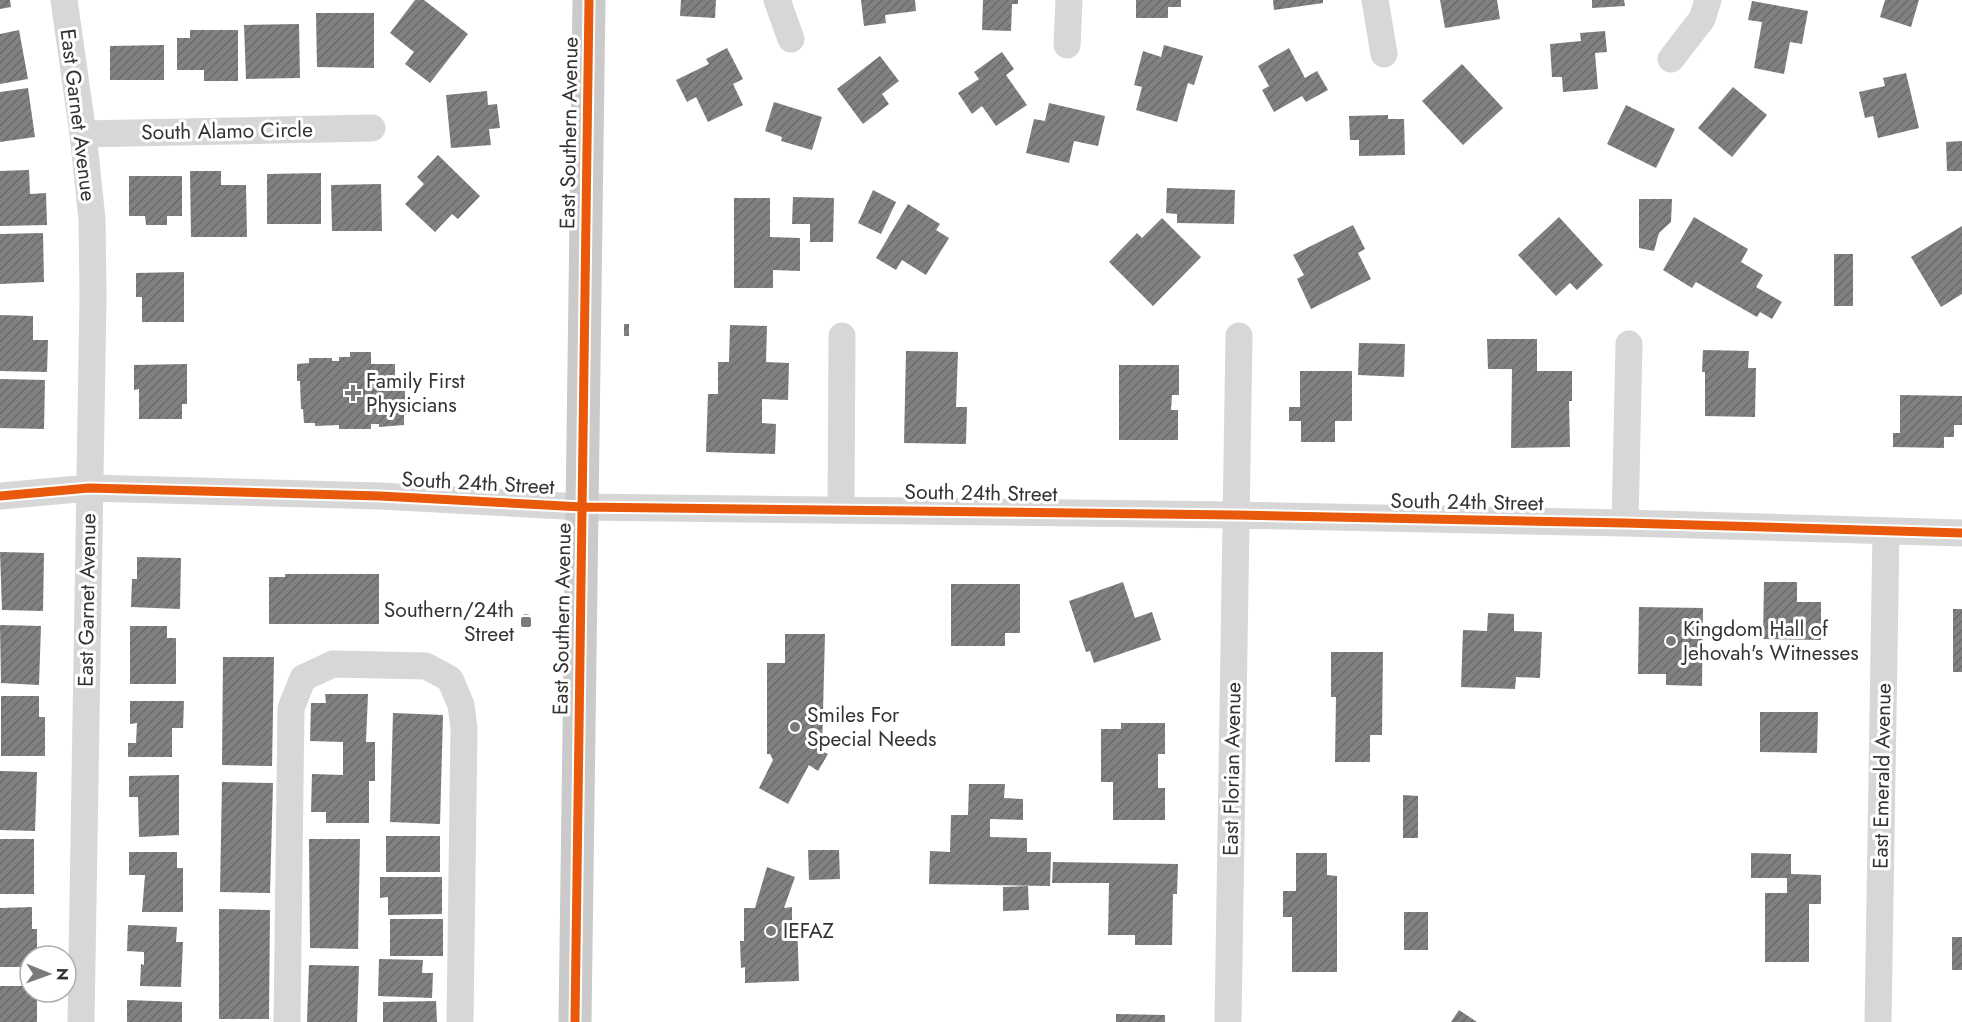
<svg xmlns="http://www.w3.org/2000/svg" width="1962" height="1022" viewBox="0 0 1962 1022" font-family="Jost,sans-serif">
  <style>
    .building { fill: url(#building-hatch) }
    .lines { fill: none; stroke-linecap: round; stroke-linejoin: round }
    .minor { stroke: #d7d7d7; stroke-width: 27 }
    .major { stroke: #cacaca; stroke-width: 33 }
    .cycleway-casing { stroke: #fff; stroke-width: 13 }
    .cycleway { stroke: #e8590c; stroke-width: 9 }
    .poi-dot { fill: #7a7a7a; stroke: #fff; stroke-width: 2 }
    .labels { text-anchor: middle; stroke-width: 6; stroke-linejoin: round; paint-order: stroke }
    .street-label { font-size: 21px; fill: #333; stroke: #fff }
    .poi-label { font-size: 21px; fill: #333; stroke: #fff; text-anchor: start }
  </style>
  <defs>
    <pattern id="building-hatch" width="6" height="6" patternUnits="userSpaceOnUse" patternTransform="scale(1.5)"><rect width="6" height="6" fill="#818181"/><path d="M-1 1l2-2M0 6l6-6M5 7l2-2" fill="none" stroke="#6a6a6a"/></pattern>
  </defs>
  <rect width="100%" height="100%" fill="#fff"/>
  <!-- building -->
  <path class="building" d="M0 0H10L11 7 0 9Z
    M415 0H424L468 34 430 83 405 64 414 52 390 33Z
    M681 0H716L715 18 680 16Z
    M861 0H915L916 11 885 15 886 23 864 26Z
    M983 0H1018V4H1012L1011 31 982 30Z
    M1136 0H1181V7H1168V18H1136Z
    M1273 0H1323V3L1274 10Z
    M1440 0H1497L1500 19 1445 28Z
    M1592 0H1624L1625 6 1592 8Z
    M1885 0H1919L1911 27 1880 17Z
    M1752 1 1808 11 1802 44 1790 42 1784 74 1754 68 1762 22 1748 20Z
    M316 13H374V68L317 67Z
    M299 24 300 78 246 79 244 25Z
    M19 30 28 79 0 84V34Z
    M190 30H238V81H204V70H177V38H190Z
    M1605 31 1607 52 1595 53 1598 89 1563 92 1562 77H1552L1550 44 1581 41 1580 33Z
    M164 45V80H110V46Z
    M1164 45 1203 56 1194 85 1188 83 1177 122 1136 110 1142 87 1134 85 1143 51 1161 57Z
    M727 48 743 79 733 84 743 105 708 122 696 97 687 102 676 80 709 64 706 59Z
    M1289 48 1305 78 1317 71 1328 90 1306 102 1302 96 1274 112 1262 90 1269 86 1258 66Z
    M1002 52 1014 69 1006 75 1027 105 996 126 982 106 972 114 958 93 979 79 974 72Z
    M880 56 899 81 882 94 889 104 863 124 837 89Z
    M1462 64 1503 108 1463 145 1422 101Z
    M1906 73 1919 128 1878 138 1873 116 1865 118 1859 92 1885 86 1883 78Z
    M1733 87 1767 115 1732 157 1698 128Z
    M28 88 35 137 0 142V92Z
    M487 91 488 105 497 104 500 128 489 129 491 145 451 148 446 95Z
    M774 102 822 117 812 150 781 141 782 137 765 131Z
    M1049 103 1105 116 1098 146 1074 141 1069 163 1026 153 1034 119 1045 121Z
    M1626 105 1675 129 1656 168 1607 144Z
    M1388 115V119H1404L1405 155 1359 156V140H1350L1349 116Z
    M1962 141V171H1947L1946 142Z
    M438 155 480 196 458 219 452 214 435 232 405 204 424 184 417 177Z
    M29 170 30 194 46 193 47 225 0 226V171Z
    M190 171H221V185H246L247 237H191Z
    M321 173V224H267V174Z
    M129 176H182V216H167V225H146L145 216H129Z
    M381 184 382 231H332L331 185Z
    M1167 188 1235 190 1234 224 1177 223V214L1166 213Z
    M873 190 896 202 881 234 858 223Z
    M793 197 834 198 833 242H810V224H792Z
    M734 198H770V237L800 238V271L773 270V288H734Z
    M1639 199H1672L1671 222 1659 233 1654 251 1639 248Z
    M908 204 940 224 936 230 949 238 926 275 902 260 896 270 876 258Z
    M1559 217 1603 265 1577 290 1570 283 1556 296 1518 255Z
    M1694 217 1748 249 1741 262 1763 275 1756 287 1782 302 1772 319 1760 312 1757 317 1696 282 1692 288 1663 270Z
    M1162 218 1201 257 1153 306 1109 262 1137 233 1142 238Z
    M1353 225 1365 249 1358 253 1371 279 1311 309 1297 279 1304 275 1293 255Z
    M1962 226V294L1941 307 1911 257Z
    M43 233 44 282 0 284V234Z
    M1834 254H1853V306H1834Z
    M184 272V322H142V297H136V273Z
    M0 315 33 316V340H48L47 372 0 371Z
    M624 324H629V336H624Z
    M730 325 767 326 766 362 789 363 788 400 762 399V423L776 424 775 454 706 452 708 394H718V362H729Z
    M1487 339H1537V371H1572V401H1569L1570 447 1511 448 1512 369H1488Z
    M1359 343 1405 344 1404 377 1358 375Z
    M1703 350 1749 351 1748 368H1756L1755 417 1705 416V372H1702Z
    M906 351 958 352 956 407H967L966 444 904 443Z
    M350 352H371V364H395V390L405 389V397H407V415L404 414V425L379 427V424H371V429H339V425L315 426V423H304L303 409H301L300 381H297V364L309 363V358H332V361H339V357H350Z
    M187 364V404H182V419H139V389L134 390V365Z
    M1119 365H1179V395H1172L1171 410H1178V440H1119Z
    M1300 371H1352V421H1335V442H1301V421H1289V407H1300Z
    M0 379 45 380 44 429 0 428Z
    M1900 395 1962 396V425H1954V437H1944V448L1893 447V433H1900Z
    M0 552 44 553 43 611 2 610Z
    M137 557 181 558 180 609 131 607 132 579H137Z
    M285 574H379V624H269V577H285Z
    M1123 582 1135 618 1152 612 1161 640 1094 663 1090 651 1086 652 1069 601Z
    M1764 582H1797V602H1821V640L1763 639Z
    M951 584H1020V633H1005V646H951Z
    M1639 607 1703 608 1702 686 1666 685V674H1638Z
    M1953 609H1962V672H1953Z
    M1488 613 1514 614V631L1542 632 1540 678 1516 677 1515 689 1461 687 1463 630 1487 631Z
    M524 614 530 615 528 628 523 627Z
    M0 625 41 626 39 685 1 683Z
    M130 626H167V638H176V684H130Z
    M785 634H825L822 751 828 754 818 771 809 765 788 804 759 788 773 760 770 754H767V663H785Z
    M1331 652H1383L1382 735H1370V762H1335L1336 697H1331Z
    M223 657H274L272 766 222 765Z
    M325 694H368L366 742H375V781H369V823H326V812H311L312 774 343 775V742L310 741 311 703H326Z
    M1 696H39V717H45V756H1Z
    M130 701H184L183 728H172V757H128V743H136L137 723 130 724Z
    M1760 712H1818L1817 753 1760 752Z
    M393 713 443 715 440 824 390 822Z
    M1121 723H1165V754H1158V788H1165V820H1113V782H1101V729H1121Z
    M0 771 37 772 35 831 0 830Z
    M179 775V835L139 837 138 797H129V776Z
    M222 782 273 783 270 893 220 892Z
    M969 784H1005L1004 798 1023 799V820L990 819V837L1027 838V852H1051L1050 886 929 884 930 851 950 852 951 815H968Z
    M1403 795 1418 796V838H1403Z
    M386 836H440V872H386Z
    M0 839H34V894H0Z
    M309 839H360L358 949 310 948Z
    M808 850H839L840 879 809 880Z
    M129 852H177V868H183V912H142L145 875H129Z
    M1296 853H1327V875L1337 876V972H1292V917H1283V891H1296Z
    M1751 853 1791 854V874L1821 875V904H1809V962H1765V893H1787V878H1751Z
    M1053 862 1178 864 1177 894H1173L1172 945H1135V935H1108L1109 883H1052Z
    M767 867 795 877 784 908 792 907V920H797L799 981 745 983V967L741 968 740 941H744V908H755Z
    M380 877H442V914L388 915V897L380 898Z
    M1028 886 1029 910 1003 911V887Z
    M32 907V929H37V956H30V967H0V908Z
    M219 909 270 910 269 1019H219Z
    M1404 912H1428V950H1404Z
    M390 919H443V956H390Z
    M128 925 177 927 176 942H183L181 987 140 986 141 964 144 965V952L127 951Z
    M1952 937H1962V970H1952Z
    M379 959 423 960 422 973H433L432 998 378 996Z
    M309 965 359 966 357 1022H307Z
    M0 986H30V992H37V1022H0Z
    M127 1000 182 1002V1022H127Z
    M436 1001 437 1022H383V1002Z
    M1459 1010 1477 1022H1451Z
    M1116 1014 1165 1015V1022H1116Z"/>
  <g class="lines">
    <!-- minor -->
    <path class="minor" d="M64 0 83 134 92 219 93 297 81 1022
      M777 0 791 39
      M1375 0 1384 54
      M1067 45 1069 0
      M1671 59 1702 19 1708 0
      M83 134 372 128
      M0 496 89 488 380 496 582 507 1236 515 1625 523 1962 533
      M841 509 842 336
      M1625 523 1629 344
      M287 1022 291 708 303 678 333 664 426 666 450 679 461 705 464 728 460 1022
      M1228 1022 1239 336
      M1878 1022 1886 531"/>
    <!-- major -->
    <path class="major" d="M575 1022 589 0"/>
    <!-- cycleway casing -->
    <g class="cycleway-casing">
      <path id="cycleway" d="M0 496 89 488 380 496 582 507 1236 515 1625 523 1962 533
        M575 1022 589 0"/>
    </g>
    <!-- cycleway -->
    <use href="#cycleway" class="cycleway"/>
  </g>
  <!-- markers -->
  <g class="poi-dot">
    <path d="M350 384h6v6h6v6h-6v6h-6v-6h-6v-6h6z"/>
    <rect x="520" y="616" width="12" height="12" rx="3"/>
    <circle cx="1671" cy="641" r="6"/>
    <circle cx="795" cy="727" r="6"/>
    <circle cx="771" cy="931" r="6"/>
  </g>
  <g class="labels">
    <!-- street labels -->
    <g class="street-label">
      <text transform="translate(78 115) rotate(83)" y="7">East Garnet Avenue</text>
      <text transform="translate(227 131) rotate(-1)" y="7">South Alamo Circle</text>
      <text transform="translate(569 133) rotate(-89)" y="7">East Southern Avenue</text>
      <text transform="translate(478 483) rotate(3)" y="7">South 24th Street</text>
      <text transform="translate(981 493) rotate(1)" y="7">South 24th Street</text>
      <text transform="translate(1467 502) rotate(1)" y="7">South 24th Street</text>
      <text transform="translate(87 600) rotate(-89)" y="7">East Garnet Avenue</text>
      <text transform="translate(562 619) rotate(-89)" y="7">East Southern Avenue</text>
      <text transform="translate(1232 769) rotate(-89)" y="7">East Florian Avenue</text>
      <text transform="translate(1882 776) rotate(-89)" y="7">East Emerald Avenue</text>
    </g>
    <!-- poi labels -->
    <g class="poi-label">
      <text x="366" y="388">Family First<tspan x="366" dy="24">Physicians</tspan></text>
      <text x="514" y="617" text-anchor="end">Southern/24th<tspan x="514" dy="24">Street</tspan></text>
      <text x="1683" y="636">Kingdom Hall of<tspan x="1683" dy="24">Jehovah's Witnesses</tspan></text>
      <text x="807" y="722">Smiles For<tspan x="807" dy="24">Special Needs</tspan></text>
      <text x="783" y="938">IEFAZ</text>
    </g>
  </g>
  <!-- north arrow -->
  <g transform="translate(48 974) rotate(91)"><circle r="28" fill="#ffffff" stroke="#adadad" stroke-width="1.5"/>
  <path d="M0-4.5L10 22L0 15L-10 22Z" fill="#7a7a7a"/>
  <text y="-9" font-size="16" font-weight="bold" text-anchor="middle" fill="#333333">N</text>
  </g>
</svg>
